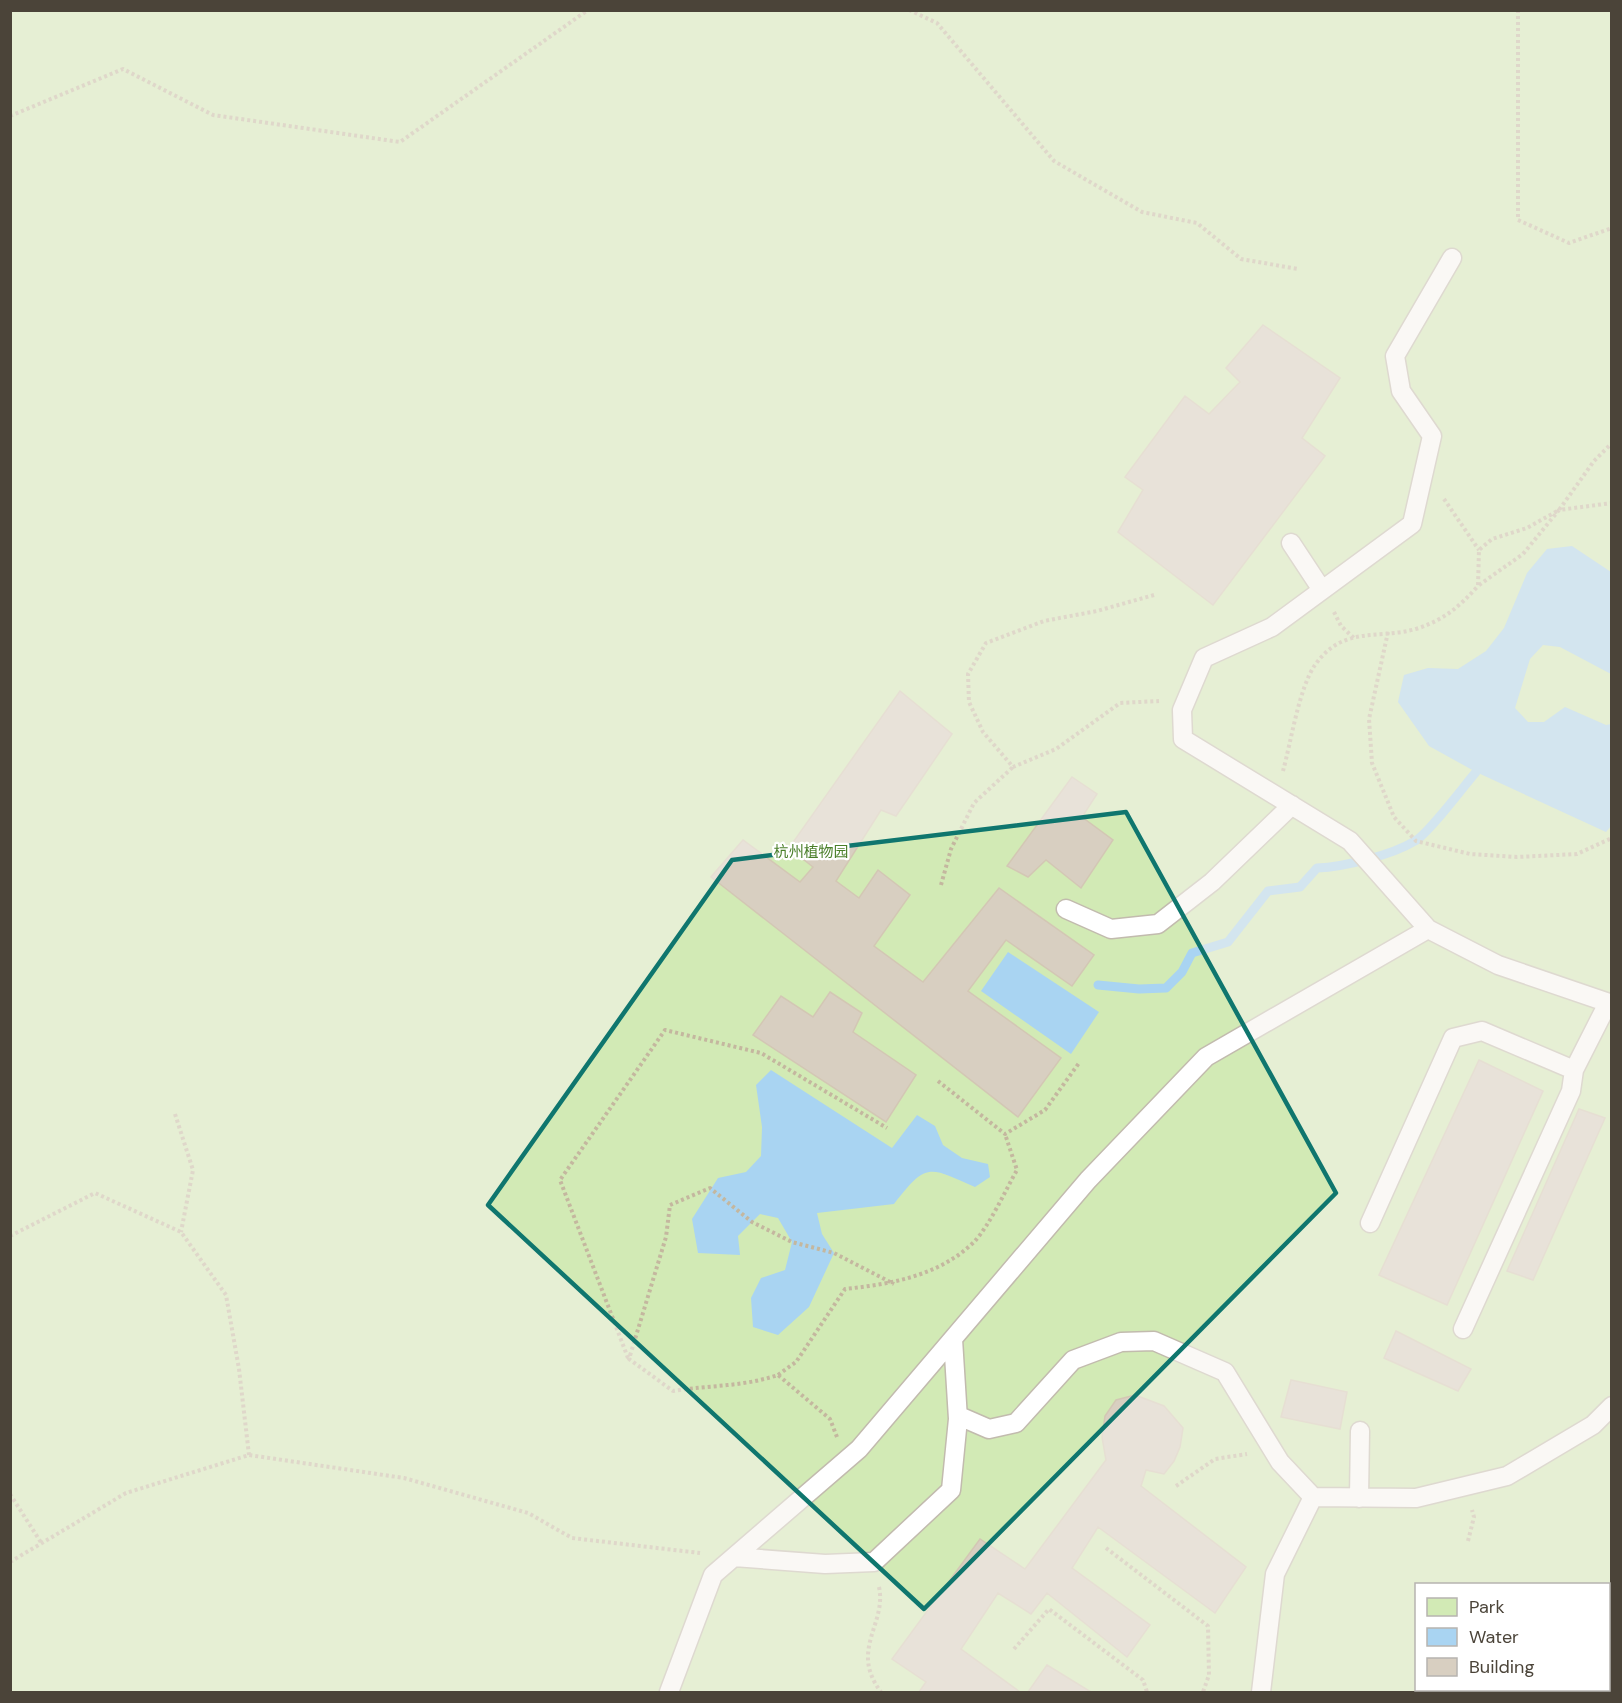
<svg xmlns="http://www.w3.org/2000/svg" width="1622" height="1703" viewBox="0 0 1622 1703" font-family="'DM Sans','Noto Sans SC',sans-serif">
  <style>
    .green { fill: #d2eab5; fill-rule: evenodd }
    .water { fill: #a9d4f2 }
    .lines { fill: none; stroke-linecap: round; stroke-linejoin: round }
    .stream { stroke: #a9d4f2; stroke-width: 9 }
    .building { fill: #d8cfc1; stroke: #d3c7b4; stroke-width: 1.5 }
    .lane-casing { stroke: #c2bbae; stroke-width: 21 }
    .path { stroke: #c4b79f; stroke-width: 4; stroke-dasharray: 3 3; stroke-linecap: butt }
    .lane { stroke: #fff; stroke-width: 18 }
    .marked { fill: none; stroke: #0f766e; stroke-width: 4.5; stroke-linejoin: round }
    .labels { text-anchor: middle; stroke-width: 4.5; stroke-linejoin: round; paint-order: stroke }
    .park-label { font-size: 15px; fill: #4a7f2a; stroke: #fff }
  </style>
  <rect width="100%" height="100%" fill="#f6f3ec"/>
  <!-- green -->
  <path class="green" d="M11 11H1611V1692H11ZM1416 1584H1608V1690H1416Z"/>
  <!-- water -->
  <path class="water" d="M1572 546 1611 572V674L1560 647 1543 645 1530 659 1515 708 1528 722H1544L1565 707 1606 725 1611 724V826L1606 832 1476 772 1429 746 1398 702 1404 675 1428 668 1458 669 1486 651 1504 628 1527 573 1547 549Z
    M1008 952 1099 1012 1071 1054 981 991Z
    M771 1070 892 1148 917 1115 935 1126 943 1145 962 1158 988 1164 990 1177 975 1187C929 1167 927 1161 894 1204L817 1213 822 1234 834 1253 809 1307 778 1335 753 1327 751 1298 761 1278 785 1270 792 1242 778 1218 760 1214 738 1236 740 1255 698 1253 692 1219 718 1178 746 1172 761 1156 762 1127 756 1085Z"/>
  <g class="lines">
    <!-- stream -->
    <path class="stream" d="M1098 985 1139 989 1166 988 1182 972 1192 953 1228 942 1268 891 1300 887 1317 868C1344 867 1392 855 1415 841 1428 834 1464 786 1476 772"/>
  </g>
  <!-- building -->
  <path class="building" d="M1263 325 1340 378 1302 438 1325 456 1213 605 1118 532 1143 490 1125 477 1185 396 1209 414 1240 382 1226 368Z
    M900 691 952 734 896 816 881 810 836 881 859 898 878 870 910 895 874 946 923 982 999 888 1094 955 1072 986 1006 940 968 991 1061 1058 1018 1117 711 877 743 840 800 882 813 867 789 848Z
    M1072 777 1097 794 1082 817 1113 840 1081 888 1046 860 1028 877 1007 866Z
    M830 992 862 1013 853 1032 916 1075 886 1122 753 1035 781 996 813 1017Z
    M1479 1060 1543 1091 1447 1305 1379 1275Z
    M1579 1109 1605 1118 1533 1280 1507 1271Z
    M1396 1331 1471 1369 1458 1391 1384 1358Z
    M1291 1380 1347 1392 1340 1429 1281 1417Z
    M1135 1395 1164 1406 1183 1428 1180 1447 1174 1461 1164 1474 1146 1470 1141 1486 1246 1567 1215 1613 1098 1527 1072 1568 1150 1625 1127 1657 1047 1593 1031 1614 998 1593 961 1649 1020 1692H919L926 1682 892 1659 980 1539 1025 1569 1106 1460 1102 1437 1105 1416 1116 1400Z
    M1047 1665 1091 1692H1028Z"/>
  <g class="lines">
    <!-- lane casing -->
    <g class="lane-casing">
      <path id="lane" d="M1452 258 1395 356 1401 391 1432 436 1412 524 1272 627 1204 658 1182 710 1183 739 1350 841 1428 929 1498 965 1612 1004
        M1291 543 1322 590
        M1066 909 1111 929 1158 924 1212 882 1292 805
        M1370 1223 1453 1038 1482 1031 1574 1070
        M1463 1329 1571 1091 1574 1070 1608 1003
        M959 1416 989 1429 1016 1423 1073 1360 1121 1342 1154 1341 1225 1372 1280 1462 1313 1497 1416 1498 1507 1476 1593 1425 1612 1406
        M1359 1498 1360 1431
        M734 1557 825 1564 874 1562 951 1490 958 1419 953 1339
        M669 1692 713 1575 859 1449 1088 1180 1206 1057 1428 929
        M1261 1692 1275 1574 1313 1497"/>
    </g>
    <!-- path -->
    <path class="path" d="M909 10 937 23 1054 161 1142 212 1197 223 1241 259 1298 269
      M1518 10V220L1569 243 1612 228
      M10 116 123 69 213 115 400 142 588 10
      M1444 499 1479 550
      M1479 585 1523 554 1559 510 1612 503
      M1154 595 1097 611 1044 621 986 643 968 674 969 702 983 732 1013 767 1056 749 1120 703 1159 701
      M1334 612 1341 626 1354 638
      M1388 632 1369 719 1372 763 1394 817 1416 841 1470 854 1517 857 1577 854 1612 838
      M1283 771C1291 742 1299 688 1315 665 1344 624 1378 641 1419 628 1445 619 1460 606 1478 586L1479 550 1492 539 1527 528 1559 510 1594 461 1612 443
      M941 885 951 849 974 803 1013 767
      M938 1081 1005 1134 1045 1110 1079 1063
      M175 1114 193 1170 181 1232
      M10 1236 95 1193 181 1232 226 1295 239 1369 249 1455
      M628 1358 560 1180 665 1030 761 1053 887 1128
      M778 1375 796 1362 845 1289C891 1284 939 1276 974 1242 990 1225 1005 1191 1017 1170L1005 1134
      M837 1437 830 1419 778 1375C742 1387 710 1385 673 1391L629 1359 666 1237 670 1205 710 1188 752 1222 792 1242 834 1253 894 1284
      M1176 1486 1215 1459 1247 1454
      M10 1494 42 1544
      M1468 1541 1474 1517 1472 1510
      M1106 1548 1208 1626 1209 1675 1203 1692
      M10 1562 126 1493 249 1455 404 1478 528 1513 572 1538 700 1553
      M879 1587C887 1624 849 1650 881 1692
      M1014 1649 1049 1609 1143 1680 1147 1692"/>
    <!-- lane -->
    <use href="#lane" class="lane"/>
  </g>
  <!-- marked area -->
  <path d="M0 0H1622V1703H0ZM1126 812 1336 1193 924 1609 488 1205 732 860Z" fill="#f6f3ec" fill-opacity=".55" fill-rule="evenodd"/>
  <path class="marked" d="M1126 812 1336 1193 924 1609 488 1205 732 860Z"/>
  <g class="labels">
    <!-- park labels -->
    <g class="park-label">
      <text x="811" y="857">杭州植物园</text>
    </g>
  </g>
  <!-- border -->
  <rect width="1622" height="1703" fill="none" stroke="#4b4439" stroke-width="24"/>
  <!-- legend -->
  <rect x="1415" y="1583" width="195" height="108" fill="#ffffff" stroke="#b7b4b0" stroke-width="1.5"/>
  <rect x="1427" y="1598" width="30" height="18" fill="#d2eab5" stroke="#b7b4b0" stroke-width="1.5"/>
  <text x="1469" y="1613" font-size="18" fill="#4b4439">Park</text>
  <rect x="1427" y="1628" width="30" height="18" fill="#a9d4f2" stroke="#b7b4b0" stroke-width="1.5"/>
  <text x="1469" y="1643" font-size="18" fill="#4b4439">Water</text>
  <rect x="1427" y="1658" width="30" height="18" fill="#d8cfc1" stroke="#b7b4b0" stroke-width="1.5"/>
  <text x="1469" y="1673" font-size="18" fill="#4b4439">Building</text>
</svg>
